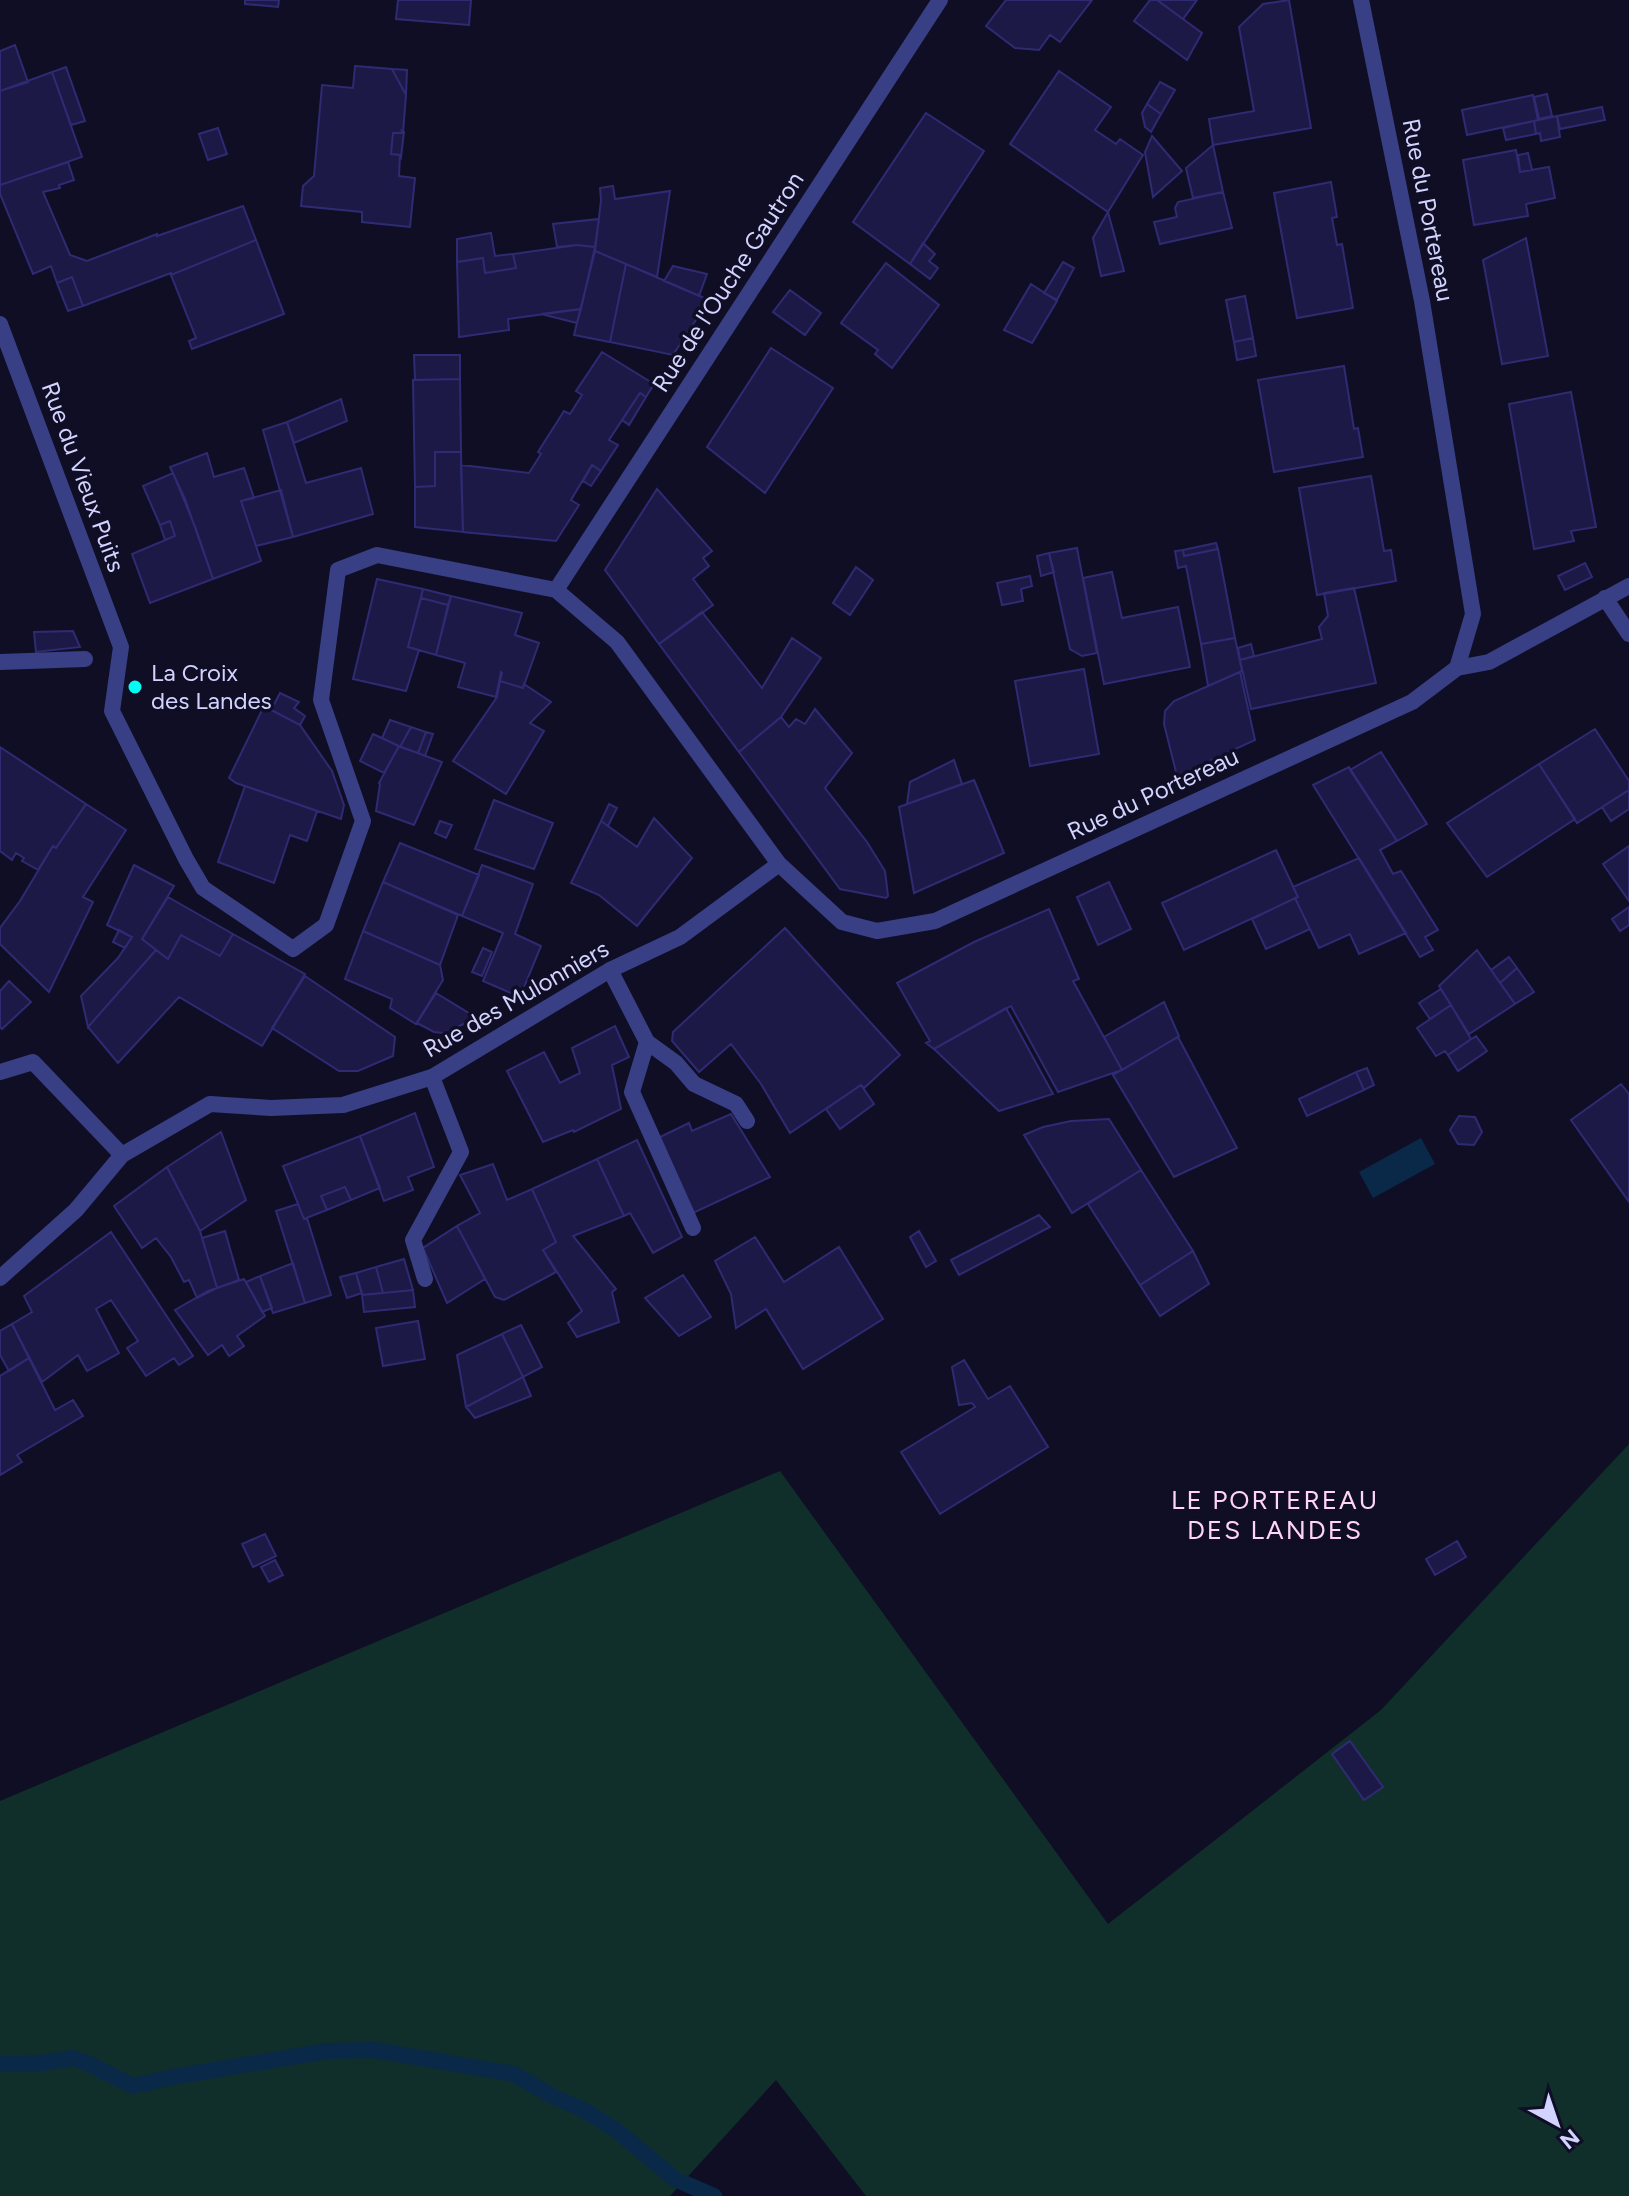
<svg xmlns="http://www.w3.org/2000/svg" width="1629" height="2196" viewBox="0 0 1629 2196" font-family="Figtree,sans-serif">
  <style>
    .green { fill: #112f2a }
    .water { fill: #0a2948 }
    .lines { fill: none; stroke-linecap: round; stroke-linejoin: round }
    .stream { stroke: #0a2948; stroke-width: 16 }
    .building { fill: #1c1947; stroke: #2f2b73; stroke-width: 2 }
    .lane { stroke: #383f85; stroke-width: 16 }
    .street { stroke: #383f85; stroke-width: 16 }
    .poi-dot { fill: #00fdf3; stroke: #0f0e25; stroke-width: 3 }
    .labels { text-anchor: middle; stroke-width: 7; stroke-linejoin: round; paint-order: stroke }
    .street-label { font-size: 24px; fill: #d2d3ff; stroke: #0f0e25 }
    .poi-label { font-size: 24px; fill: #d2d3ff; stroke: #0f0e25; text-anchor: start }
    .neighbourhood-label { font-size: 26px; letter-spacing: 2px; fill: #ffd4f5; stroke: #0f0e25 }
  </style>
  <rect width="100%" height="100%" fill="#0f0e25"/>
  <!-- green -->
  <path class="green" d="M1629 1444V2196H866L776 2080 670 2196H0V1801L780 1471 1108 1924 1381 1710Z"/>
  <!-- water -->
  <path class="water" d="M1421 1138 1435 1164 1373 1198 1359 1172Z"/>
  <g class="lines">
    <!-- stream -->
    <path class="stream" d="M0 2064 42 2063 73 2058 89 2064 133 2086 173 2077 327 2051 374 2050 514 2074 552 2096 584 2110 616 2130 675 2179 714 2196"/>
  </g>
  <!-- building -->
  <path class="building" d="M245 0H279L278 7 245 4Z
    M398 0H471L469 25 396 19Z
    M1006 0H1092L1060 42 1050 35 1039 50 1015 48 986 26Z
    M1150 0H1157L1202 33 1187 60 1134 21Z
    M1157 0H1197L1183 19Z
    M1289 0 1311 128 1213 145 1209 119 1254 111 1239 27 1263 4Z
    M15 45 28 82 0 91V51Z
    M355 66 392 69 406 95 403 133H393L391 154 400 155 399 176 415 178 410 227 362 222V212L301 206 303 186 314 176 322 85 353 88Z
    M66 67 85 121 71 125 52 72Z
    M392 69 407 70 406 95Z
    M1059 71 1111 107 1095 130 1116 144 1120 139 1143 155 1108 212 1010 144Z
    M52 72 82 157 0 185V91Z
    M1160 82 1175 90 1161 114 1147 104Z
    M1547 94 1552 116 1539 119 1534 97Z
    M1533 95 1538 120 1467 135 1462 110Z
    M1147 104 1161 114 1151 132 1145 127 1142 113Z
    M1602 107 1605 120 1560 129 1557 116Z
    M926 113 984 151 910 264 853 222Z
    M1557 116 1560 137 1541 141 1540 133 1536 134 1534 121Z
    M1534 121 1536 134 1506 140 1503 128Z
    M218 128 227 154 208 160 199 134Z
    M402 131 404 132 401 157 400 155 391 154 393 133H403Z
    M1152 136 1182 171 1153 197 1145 152Z
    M1213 145 1223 192 1193 198 1186 168Z
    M1516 150 1520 172 1549 167 1555 198 1526 204 1528 216 1474 225 1463 160Z
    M1528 153 1532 170 1520 172 1518 155Z
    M68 162 74 180 59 185 60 188 43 192 70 255 87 261 157 234V236L243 206 256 240 171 275V273L83 306 72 277 57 283 51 266 33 274 0 194V185Z
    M1331 182 1337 217 1332 218 1337 245 1342 244 1353 308 1297 318 1274 193Z
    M613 186 615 199 670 191 657 277 595 251 601 200 600 188Z
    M1223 192 1232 228 1160 244 1154 222 1177 217 1175 208 1178 202Z
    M1108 212 1124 271 1101 276 1093 238Z
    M599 219 595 247 577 245 557 247 553 224Z
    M491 233 495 256 513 254 516 268 485 273 483 258 457 262V239Z
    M1526 238 1548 356 1502 364 1483 260Z
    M256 240 284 314 192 349 189 341 196 338 171 275Z
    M923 243 935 254 929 261 938 268 930 279 910 264Z
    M577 245 595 247 581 309 508 319 509 330 459 337 457 262 483 258 485 273 516 268 513 254Z
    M595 251 626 264 610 342 574 335Z
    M1063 262 1074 268 1057 300 1044 293Z
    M886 263 939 305 892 368 875 354 878 350 841 323Z
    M626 264 709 300 673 355 610 342Z
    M673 266 707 274 699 296 664 281Z
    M72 277 83 306 68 311 57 283Z
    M1031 284 1057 301 1032 343 1004 330Z
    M790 290 821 313 805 335 773 312Z
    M1245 296 1253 338 1234 342 1226 300Z
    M581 309 577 323 541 314Z
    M1253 338 1256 356 1237 360 1234 342Z
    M771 348 833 388 765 493 707 447Z
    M602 352 654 384 646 397 640 393 609 440 618 445 601 471 592 465 571 500 579 505 556 541 463 532 461 465 529 473 541 454 538 452 564 411 570 414 582 395 576 391Z
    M414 355H460V379L415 380Z
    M1344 366 1354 429 1358 428 1363 457 1274 472 1258 380Z
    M460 379 461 452H435V486L415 487 413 380Z
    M1571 392 1596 527 1571 531 1574 541 1534 549 1509 404Z
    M640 393 646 397 629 425 622 420Z
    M341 399 347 421 294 443 287 422Z
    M287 422 306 483 361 468 373 514 293 537 263 430Z
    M435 452H461L463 532 415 527V487L435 486Z
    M207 453 214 477 244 468 254 498 241 501 261 561 213 579 185 499 170 467Z
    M592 465 601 471 591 486 583 481Z
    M173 473 196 529 213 579 150 603 132 554 175 536 170 521 160 525 143 486Z
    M1371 476 1384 551 1391 550 1396 581 1317 595 1299 488Z
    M657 489 712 551 703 558 709 566 693 579 713 605 659 644 605 570Z
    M281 490 293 537 256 546 241 501Z
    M170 521 175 536 165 540 160 525Z
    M1216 543 1218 549 1184 556 1183 550Z
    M1077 548 1097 653 1082 656 1070 649 1049 553Z
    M1218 549 1235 638 1201 644 1186 566 1178 568 1175 551 1183 550 1184 556Z
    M1049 553 1054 572 1041 576 1037 556Z
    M1585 563 1592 577 1565 590 1558 576Z
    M856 567 873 580 850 615 833 603Z
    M1112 572 1122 618 1178 607 1190 667 1104 684 1083 578Z
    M1030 576 1032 586 1021 589 1023 601 1002 605 997 583Z
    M377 579 423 589 408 647 419 650 406 691 353 679Z
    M1354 588 1376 683 1251 709 1240 660 1322 639 1319 627 1328 616 1324 593Z
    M423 589 451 596 448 605 421 598Z
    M451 596 522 613 515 635 539 643 523 688 500 681 502 673 501 672 496 697 458 687 465 663 436 655Z
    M421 598 448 605 436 655 408 647Z
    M702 612 762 688 792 638 821 658 781 717 739 752 659 644Z
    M73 631 80 647 36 652 34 632Z
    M1235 638 1242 671 1208 686 1201 644Z
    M1251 644 1254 656 1240 660 1238 648Z
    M1084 669 1099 754 1030 766 1015 681Z
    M1240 672 1255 740 1177 776 1164 724 1165 711 1174 701Z
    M500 681 523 688 524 684 551 702 530 723 544 731 506 794 453 761 497 697Z
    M280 693 299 702 294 708 305 716 300 725 271 710Z
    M264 706 300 725 332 771 344 805 341 819 236 783 229 778Z
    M815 709 852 753 825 788 867 842 885 871 888 896 886 898 840 889 739 752 781 717 789 727 796 719 805 724Z
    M390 720 411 727 400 747 382 738Z
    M411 727 426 732 418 753 400 747Z
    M1595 729 1629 781V790L1577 823 1539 764Z
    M426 732 433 734 425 756 418 753Z
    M373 734 399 746 384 773 360 761Z
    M399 746 442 762 414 825 376 811 380 784 379 783Z
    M0 747 86 804 56 848 53 846 38 870 22 861 24 858 16 853 12 860 0 851Z
    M1381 752 1427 824 1397 841 1350 770Z
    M954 760 962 784 907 804 910 782Z
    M1539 764 1575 819 1487 877 1447 823Z
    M1349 767 1397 841 1380 850 1393 874 1401 871 1438 930 1425 937 1433 950 1420 957 1313 785Z
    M974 780 1004 853 914 893 899 807Z
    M245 786 317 811 307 841 290 835 274 883 218 862Z
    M1629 790V809L1611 821 1602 807Z
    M494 800 553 823 534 869 475 849Z
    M86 804 126 830 83 897 93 902 49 992 0 944V928L20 901 53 846 56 848Z
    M609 804 617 808 608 826 601 821Z
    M654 818 692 858 637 926 599 895 571 883 601 821 637 847Z
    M440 821 452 825 446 838 435 833Z
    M400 843 479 875 462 916 383 882Z
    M1629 846V901L1603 864Z
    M1276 850 1298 897 1184 950 1162 903Z
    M1359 858 1406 933 1359 954 1350 934 1319 948 1295 898 1298 897 1293 887Z
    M134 865 174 886 142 939 156 950 88 1027 81 996 118 958 132 937 107 925Z
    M482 865 533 884 515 934 541 946 520 997 483 981 503 933 462 916Z
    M383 882 458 915 440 965 363 931Z
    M1109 882 1131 929 1098 945 1077 897Z
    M168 897 233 934 220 956 181 935 168 959 142 939Z
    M1295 898 1310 929 1266 949 1252 919Z
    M1629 907V925L1620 931 1612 919Z
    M1049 909 1079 979 1073 981 1122 1070 1058 1092 1011 1006 934 1049 926 1043 930 1041 897 983 974 942Z
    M785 928 900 1055 864 1088 861 1085 790 1133 761 1084 731 1044 699 1072 672 1041 673 1032Z
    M119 930 132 937 125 948 113 942Z
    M363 931 440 965 443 980 416 1024 390 1008 392 999 345 979Z
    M233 934 305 974 262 1046 179 997 118 1063 88 1027 156 950 168 959 181 935 220 956Z
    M483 948 492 952 482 976 472 972Z
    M1477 950 1515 1004 1469 1034 1439 986Z
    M1509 957 1517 968 1500 983 1491 970Z
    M1517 968 1534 992 1515 1004 1500 983Z
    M305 976 395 1037 393 1056 358 1071H339L272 1028Z
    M9 981 31 1002 2 1029 0 1027V991Z
    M1441 989 1451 1005 1430 1019 1419 1003Z
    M436 993 477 1018 444 1033 434 1032 417 1023Z
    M1164 1002 1179 1036 1122 1070 1104 1037Z
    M1451 1005 1471 1039 1448 1055 1445 1051 1436 1056 1417 1028Z
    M1006 1008 1053 1094 999 1111 934 1049Z
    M615 1026 629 1057 612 1065 621 1109 574 1132 573 1130 543 1142 507 1071 544 1052 560 1083 580 1073 572 1048Z
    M1476 1036 1487 1051 1458 1071 1448 1055Z
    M1178 1037 1237 1148 1174 1177 1113 1075Z
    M1367 1068 1374 1085 1364 1090 1356 1072Z
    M1356 1072 1364 1090 1307 1116 1299 1099Z
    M1621 1084 1629 1094V1202L1571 1120Z
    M861 1085 874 1104 840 1129 826 1109Z
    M415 1113 434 1167 408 1177 413 1190 384 1201 360 1136Z
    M731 1114 770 1177 693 1213 658 1138 689 1123 692 1131Z
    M1459 1116 1475 1117 1482 1132 1474 1145 1458 1144 1450 1130Z
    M1109 1119 1141 1170 1072 1213 1024 1135 1043 1127 1071 1121Z
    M221 1132 246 1200 200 1231 167 1167Z
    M360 1136 380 1188 351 1200 345 1187 321 1196 327 1210 304 1219 283 1166Z
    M637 1140 682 1237 653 1253 630 1213 624 1216 597 1159Z
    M597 1159 624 1216 573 1236 616 1289 612 1292 619 1322 577 1337 568 1323 582 1311 543 1250 556 1242 532 1189Z
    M493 1164 507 1200 532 1189 556 1242 543 1250 556 1272 504 1300 495 1297 457 1226 480 1213 460 1175Z
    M167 1167 200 1231 217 1288 197 1298 189 1280 184 1282 171 1257 156 1238 142 1248 114 1206Z
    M1141 1170 1193 1251 1140 1285 1088 1204Z
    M345 1187 351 1200 327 1210 321 1196Z
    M298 1204 304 1219 307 1218 331 1295 305 1303 276 1211Z
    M1039 1215 1050 1227 959 1275 951 1260Z
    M457 1226 485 1279 447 1303 423 1248Z
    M225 1231 239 1280 217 1288 202 1238Z
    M919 1231 936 1261 926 1267 910 1237Z
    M111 1232 193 1356 179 1365 174 1358 146 1376 127 1348 138 1341 111 1300 96 1309 119 1353 87 1371 78 1355 42 1382 12 1324 32 1312 24 1296Z
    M755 1237 784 1282 839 1247 883 1319 803 1369 766 1309 736 1328 731 1294 715 1261Z
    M1193 1251 1209 1284 1160 1316 1140 1285Z
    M404 1259 413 1290 383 1293 376 1267Z
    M293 1263 305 1303 273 1313 260 1276Z
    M376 1267 383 1293 362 1295 356 1273Z
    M356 1273 362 1293 347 1298 340 1277Z
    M683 1275 711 1317 679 1336 645 1298Z
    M260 1276 272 1308 262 1312 246 1282Z
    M244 1279 265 1316 237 1336 244 1346 229 1356 222 1345 208 1355 175 1310 208 1291Z
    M413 1290 415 1307 364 1312 362 1295Z
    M418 1321 425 1359 383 1366 376 1328Z
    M12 1324 29 1358 9 1371 0 1355V1331Z
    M521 1325 542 1367 523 1377 502 1334Z
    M502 1334 523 1377 466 1407 457 1355Z
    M29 1358 55 1410 73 1400 83 1416 17 1455 22 1462 0 1475V1376Z
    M964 1360 988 1399 1010 1386 1048 1447 940 1514 901 1452 975 1407 972 1403 959 1405 952 1367Z
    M523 1377 531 1396 475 1418 466 1407Z
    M265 1534 276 1556 253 1567 242 1544Z
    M1457 1541 1466 1557 1435 1575 1426 1559Z
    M275 1560 283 1575 269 1582 261 1567Z
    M1350 1741 1383 1787 1364 1800 1332 1754Z"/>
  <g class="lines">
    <!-- lane -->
    <path class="lane" d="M610 970 647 1042 632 1092 693 1228
      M647 1042 676 1063 694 1084 736 1104 747 1121
      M425 1279 413 1240 461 1152 432 1077"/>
    <!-- street -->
    <path class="street" d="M0 324 121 647 112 711 186 859 203 888 293 949 326 925 363 821 321 700 338 570 377 555 556 590 617 642 779 864 842 922 877 931 935 921 1412 702 1457 668 1473 614 1422 301 1361 0
      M556 590 940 0
      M1605 598 1629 634
      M0 662 85 659
      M1457 668 1489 662 1629 586
      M0 1072 33 1062 122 1155
      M0 1278 76 1210 122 1155 210 1104 271 1108 343 1105 432 1077 610 970 680 937 779 864"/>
  </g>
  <!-- markers -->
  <circle class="poi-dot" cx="135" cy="687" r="8"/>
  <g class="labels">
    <!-- street labels -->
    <g class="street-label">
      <text transform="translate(1428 210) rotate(79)" y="8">Rue du Portereau</text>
      <text transform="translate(728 282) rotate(-57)" y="8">Rue de l'Ouche Gautron</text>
      <text transform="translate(83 477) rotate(70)" y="8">Rue du Vieux Puits</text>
      <text transform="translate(1153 794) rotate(-25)" y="8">Rue du Portereau</text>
      <text transform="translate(516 999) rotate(-30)" y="8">Rue des Mulonniers</text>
    </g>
    <!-- poi labels -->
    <g class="poi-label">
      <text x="151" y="681">La Croix<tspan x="151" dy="28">des Landes</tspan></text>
    </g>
    <!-- neighbourhood labels -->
    <g class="neighbourhood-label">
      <text x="1275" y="1509">LE PORTEREAU<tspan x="1275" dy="30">DES LANDES</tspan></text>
    </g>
  </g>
  <!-- north arrow -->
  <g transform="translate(1557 2124) rotate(140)" stroke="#0f0e25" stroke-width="6" paint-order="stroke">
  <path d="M0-6L14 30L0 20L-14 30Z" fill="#d2d3ff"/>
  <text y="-12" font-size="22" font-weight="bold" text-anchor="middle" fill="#d2d3ff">N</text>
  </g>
</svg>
